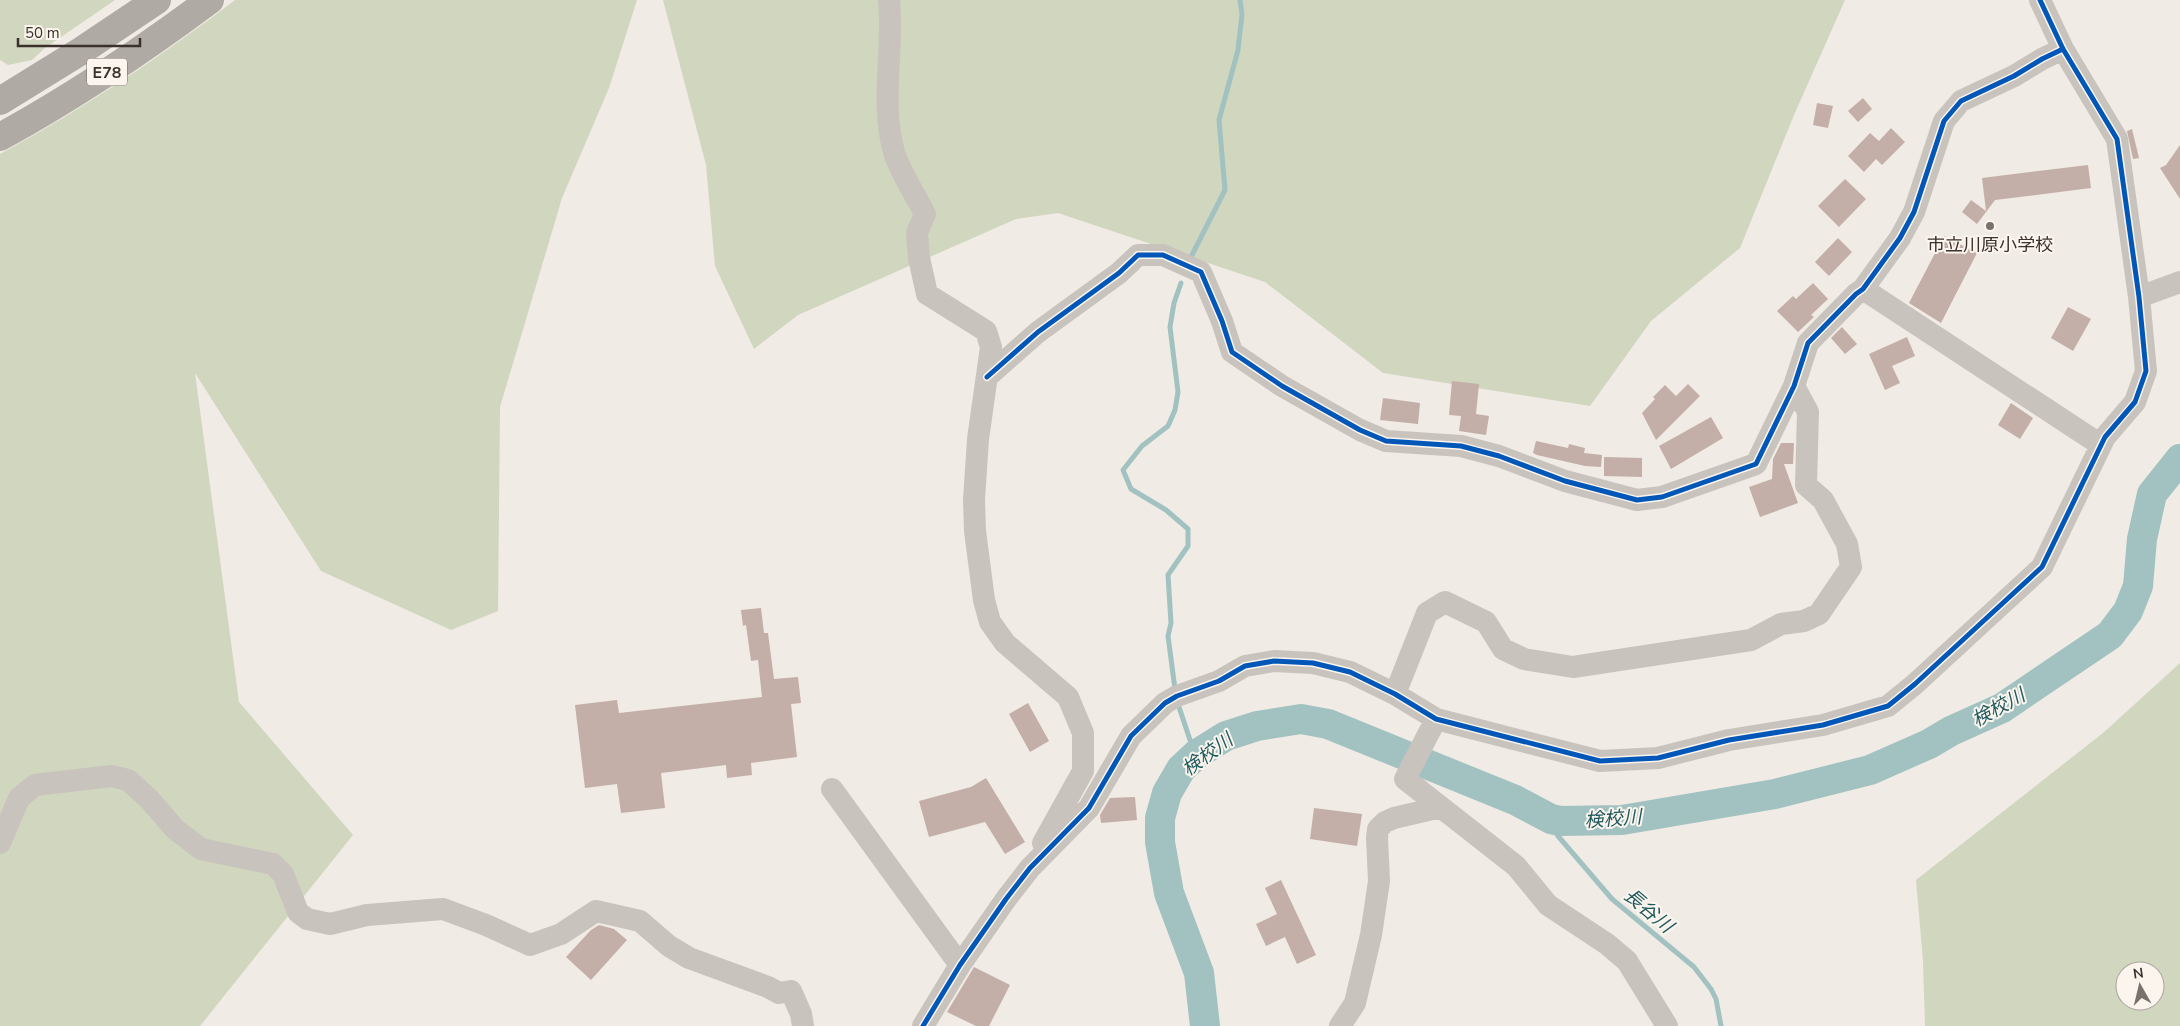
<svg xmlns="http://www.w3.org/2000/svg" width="2180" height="1026" viewBox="0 0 2180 1026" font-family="'Nunito Sans','Noto Sans JP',sans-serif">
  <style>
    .green { fill: #d1d6bf; fill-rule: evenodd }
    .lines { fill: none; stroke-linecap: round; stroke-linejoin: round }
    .stream { stroke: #a1c2c1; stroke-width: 5 }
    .river { stroke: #a1c2c1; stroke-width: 30 }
    .building { fill: #c3afa7 }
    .minor { stroke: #c9c3be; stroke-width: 22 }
    .highway { stroke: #afaaa4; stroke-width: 28 }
    .cycleway-casing { stroke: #fbf5ee; stroke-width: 8 }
    .cycleway { stroke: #0057b8; stroke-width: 5 }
    .poi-dot { fill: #7a716c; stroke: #fbf5ee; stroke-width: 2 }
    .labels { text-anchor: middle; stroke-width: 4; stroke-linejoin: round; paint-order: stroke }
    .shield { fill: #fbf5ee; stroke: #756b66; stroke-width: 1 }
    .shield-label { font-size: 16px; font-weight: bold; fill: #3b302b }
    .poi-label { font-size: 18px; fill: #3b302b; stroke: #fbf5ee }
    .water-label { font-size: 19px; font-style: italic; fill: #1f5a5e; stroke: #fbf5ee }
  </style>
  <rect width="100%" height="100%" fill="#f0ebe5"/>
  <!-- green -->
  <path class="green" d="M0 0H115L45 48 32 60 8 65 0 60Z
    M235 0H637L609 88 562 198 500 407 498 611 451 630 321 571 195 373 239 702 353 835 200 1026H0V154C83 109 160 57 235 0Z
    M663 0H1845L1794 115 1740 248 1651 321 1590 406 1383 373 1265 282 1058 213 1016 219 798 315 754 349 715 266 706 165Z
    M2180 663V1026H1925L1923 961 1916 880 2103 733ZM2125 971H2155V1001H2125Z"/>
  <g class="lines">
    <!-- stream -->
    <path class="stream" d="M1191 257 1225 190 1219 120 1238 50 1242 14 1240 0
      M1175 689 1168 636 1171 623 1168 575 1188 546V529L1166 510 1131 489 1123 470 1142 446 1168 426 1175 410 1178 392 1170 327 1174 303 1181 283
      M1178 704 1192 746 1197 754
      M1551 819 1558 836 1612 899 1694 967 1711 989 1716 999 1721 1026"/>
    <!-- river -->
    <path class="river" d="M1205 1026 1199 973 1169 893 1160 842V818L1167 793 1181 769 1197 754 1226 736 1257 726 1301 719 1328 724 1515 800 1551 819 1560 821 1622 820 1775 794 1870 770 1929 744 1951 731 2002 708 2110 635 2128 611 2138 586 2142 539 2152 494 2180 459"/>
  </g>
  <!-- building -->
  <path class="building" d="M1863 98 1872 109 1858 122 1848 111Z
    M1817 103 1833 106 1828 128 1813 125Z
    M1891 128 1905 142 1882 165 1876 159 1864 172 1848 156 1870 133 1879 141Z
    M2132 129 2139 158 2133 159 2127 131Z
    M2180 145V199L2160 168 2166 165Z
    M2088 165 2091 188 1995 200 1977 224 1962 212 1971 200 1986 211 1982 178Z
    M1845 179 1866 199 1839 227 1818 206Z
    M1944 236 1977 253 1941 323 1909 303Z
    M1838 238 1852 252 1829 276 1815 262Z
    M1813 283 1828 299 1811 315 1814 317 1798 332 1777 311 1793 296 1796 299Z
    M2068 307 2091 319 2073 351 2051 338Z
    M1842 327 1857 344 1845 354 1831 338Z
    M1907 337 1915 356 1892 366 1900 383 1885 390 1869 354Z
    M1452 381 1479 384 1476 414 1489 416 1486 435 1459 431 1461 416 1449 415Z
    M1688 384 1700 396 1656 440 1642 413 1655 399 1653 397 1665 385 1676 396Z
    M1383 398 1420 403 1418 424 1380 420Z
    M2011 403 2033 418 2020 439 1998 425Z
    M1711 417 1723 438 1671 469 1659 446Z
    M1536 441 1568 448 1569 444 1585 448 1584 453 1602 455 1601 467 1585 466 1537 455 1533 453Z
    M1781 443H1794L1793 464H1784L1798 503 1760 517 1749 487 1772 479 1773 459Z
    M1604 457 1642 458V477L1604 476Z
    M761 608 764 633H768L774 679 798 677 801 703 791 704 797 757 751 763 752 775 727 778 726 765 661 773 665 808 621 813 617 784 585 788 575 705 617 700 619 713 762 697 758 660 751 661 746 625 743 626 741 610Z
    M1028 703 1049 741 1030 752 1009 714Z
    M986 778 1025 842 1005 854 985 822 929 837 919 801 971 787Z
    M1135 797 1137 820 1101 823 1100 815 1110 798Z
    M1314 808 1362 814 1357 846 1310 839Z
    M1281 880 1316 955 1297 964 1285 937 1266 946 1256 924 1277 914 1265 888Z
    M599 925 614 929 627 940 591 980 566 957 591 930Z
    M974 967 1010 985 989 1026H976L947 1012Z"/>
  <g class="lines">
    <!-- minor -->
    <path class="minor" d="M889 0C894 50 880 102 894 152 899 170 916 196 925 214L917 233 919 258 927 294 986 331 991 347 978 439 974 500 975 531 984 600 990 622 1005 643 1068 697 1083 733V771L1043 843
      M1863 289 2101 445
      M2139 297 2180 282
      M987 377 1038 332 1119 273 1138 255H1163L1201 272 1222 321 1232 352 1282 386 1360 430 1386 441 1461 446 1499 456 1565 481 1637 500 1662 497 1756 464 1794 386 1808 343 1856 294 1863 289 1900 238 1914 212 1944 121 1961 101 2014 76 2042 59 2063 49
      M1395 694 1427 613 1445 602 1486 622 1503 649 1524 659 1573 667 1751 640 1781 624 1804 621 1819 614 1851 567 1847 544 1823 500 1806 485 1808 412 1794 386
      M1436 719 1405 779 1516 866 1548 905 1607 944 1627 961 1667 1026
      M832 789 960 965
      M0 843 19 798 35 785 111 776 128 780 149 799 175 829 201 849 273 864 283 874 298 912 307 919 330 924 367 915 443 909 486 925 530 945 561 934 596 911 640 921 669 946 689 958 768 987 779 993 791 991 801 1014 803 1026
      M923 1026 960 965 1006 899 1030 868 1089 808 1131 736 1165 703 1177 696 1219 681 1245 666 1274 661 1313 663 1350 672 1395 694 1436 719 1600 761 1658 758 1729 740 1823 725 1888 706 1915 684 2042 567 2105 437 2135 402 2146 371 2139 297 2117 139 2063 49 2040 0
      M1340 1026 1355 1003 1371 935 1379 881 1377 838 1378 829 1385 822 1394 818 1441 807"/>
    <!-- highway -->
    <path class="highway" d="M0 101 81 51 157 0
      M0 137C73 97 143 50 210 0"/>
    <!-- cycleway casing -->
    <g class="cycleway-casing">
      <path id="cycleway" d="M987 377 1038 332 1119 273 1138 255H1163L1201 272 1222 321 1232 352 1282 386 1360 430 1386 441 1461 446 1499 456 1565 481 1637 500 1662 497 1756 464 1794 386 1808 343 1856 294 1863 289 1900 238 1914 212 1944 121 1961 101 2014 76 2042 59 2063 49
        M923 1026 960 965 1006 899 1030 868 1089 808 1131 736 1165 703 1177 696 1219 681 1245 666 1274 661 1313 663 1350 672 1395 694 1436 719 1600 761 1658 758 1729 740 1823 725 1888 706 1915 684 2042 567 2105 437 2135 402 2146 371 2139 297 2117 139 2063 49 2040 0"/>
    </g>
    <!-- cycleway -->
    <use href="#cycleway" class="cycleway"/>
  </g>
  <!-- markers -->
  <circle class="poi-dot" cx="1990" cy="226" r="5"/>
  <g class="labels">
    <!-- shield labels -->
    <rect class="shield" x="87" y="58.5" width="40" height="27" rx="4"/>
    <g class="shield-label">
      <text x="107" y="78">E78</text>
    </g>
    <!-- poi labels -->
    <g class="poi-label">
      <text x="1990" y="251">市立川原小学校</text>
    </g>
    <!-- water labels -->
    <g class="water-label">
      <text transform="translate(1998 707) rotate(-29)" y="7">検校川</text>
      <text transform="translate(1207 754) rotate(-36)" y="7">検校川</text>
      <text transform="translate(1613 818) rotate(-4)" y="7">検校川</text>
      <text transform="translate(1649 910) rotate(40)" y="7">長谷川</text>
    </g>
  </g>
  <!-- north arrow -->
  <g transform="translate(2140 986) rotate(352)"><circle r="24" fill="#fbf5ee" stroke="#aea6a0"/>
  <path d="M0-4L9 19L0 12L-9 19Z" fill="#7a716c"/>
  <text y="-8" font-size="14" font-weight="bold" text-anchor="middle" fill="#3b302b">N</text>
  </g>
  <!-- scale -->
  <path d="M18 38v8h122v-8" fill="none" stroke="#3b302b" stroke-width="2.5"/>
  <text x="25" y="38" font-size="15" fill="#3b302b" stroke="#fbf5ee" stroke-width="4" paint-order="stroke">50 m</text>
</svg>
